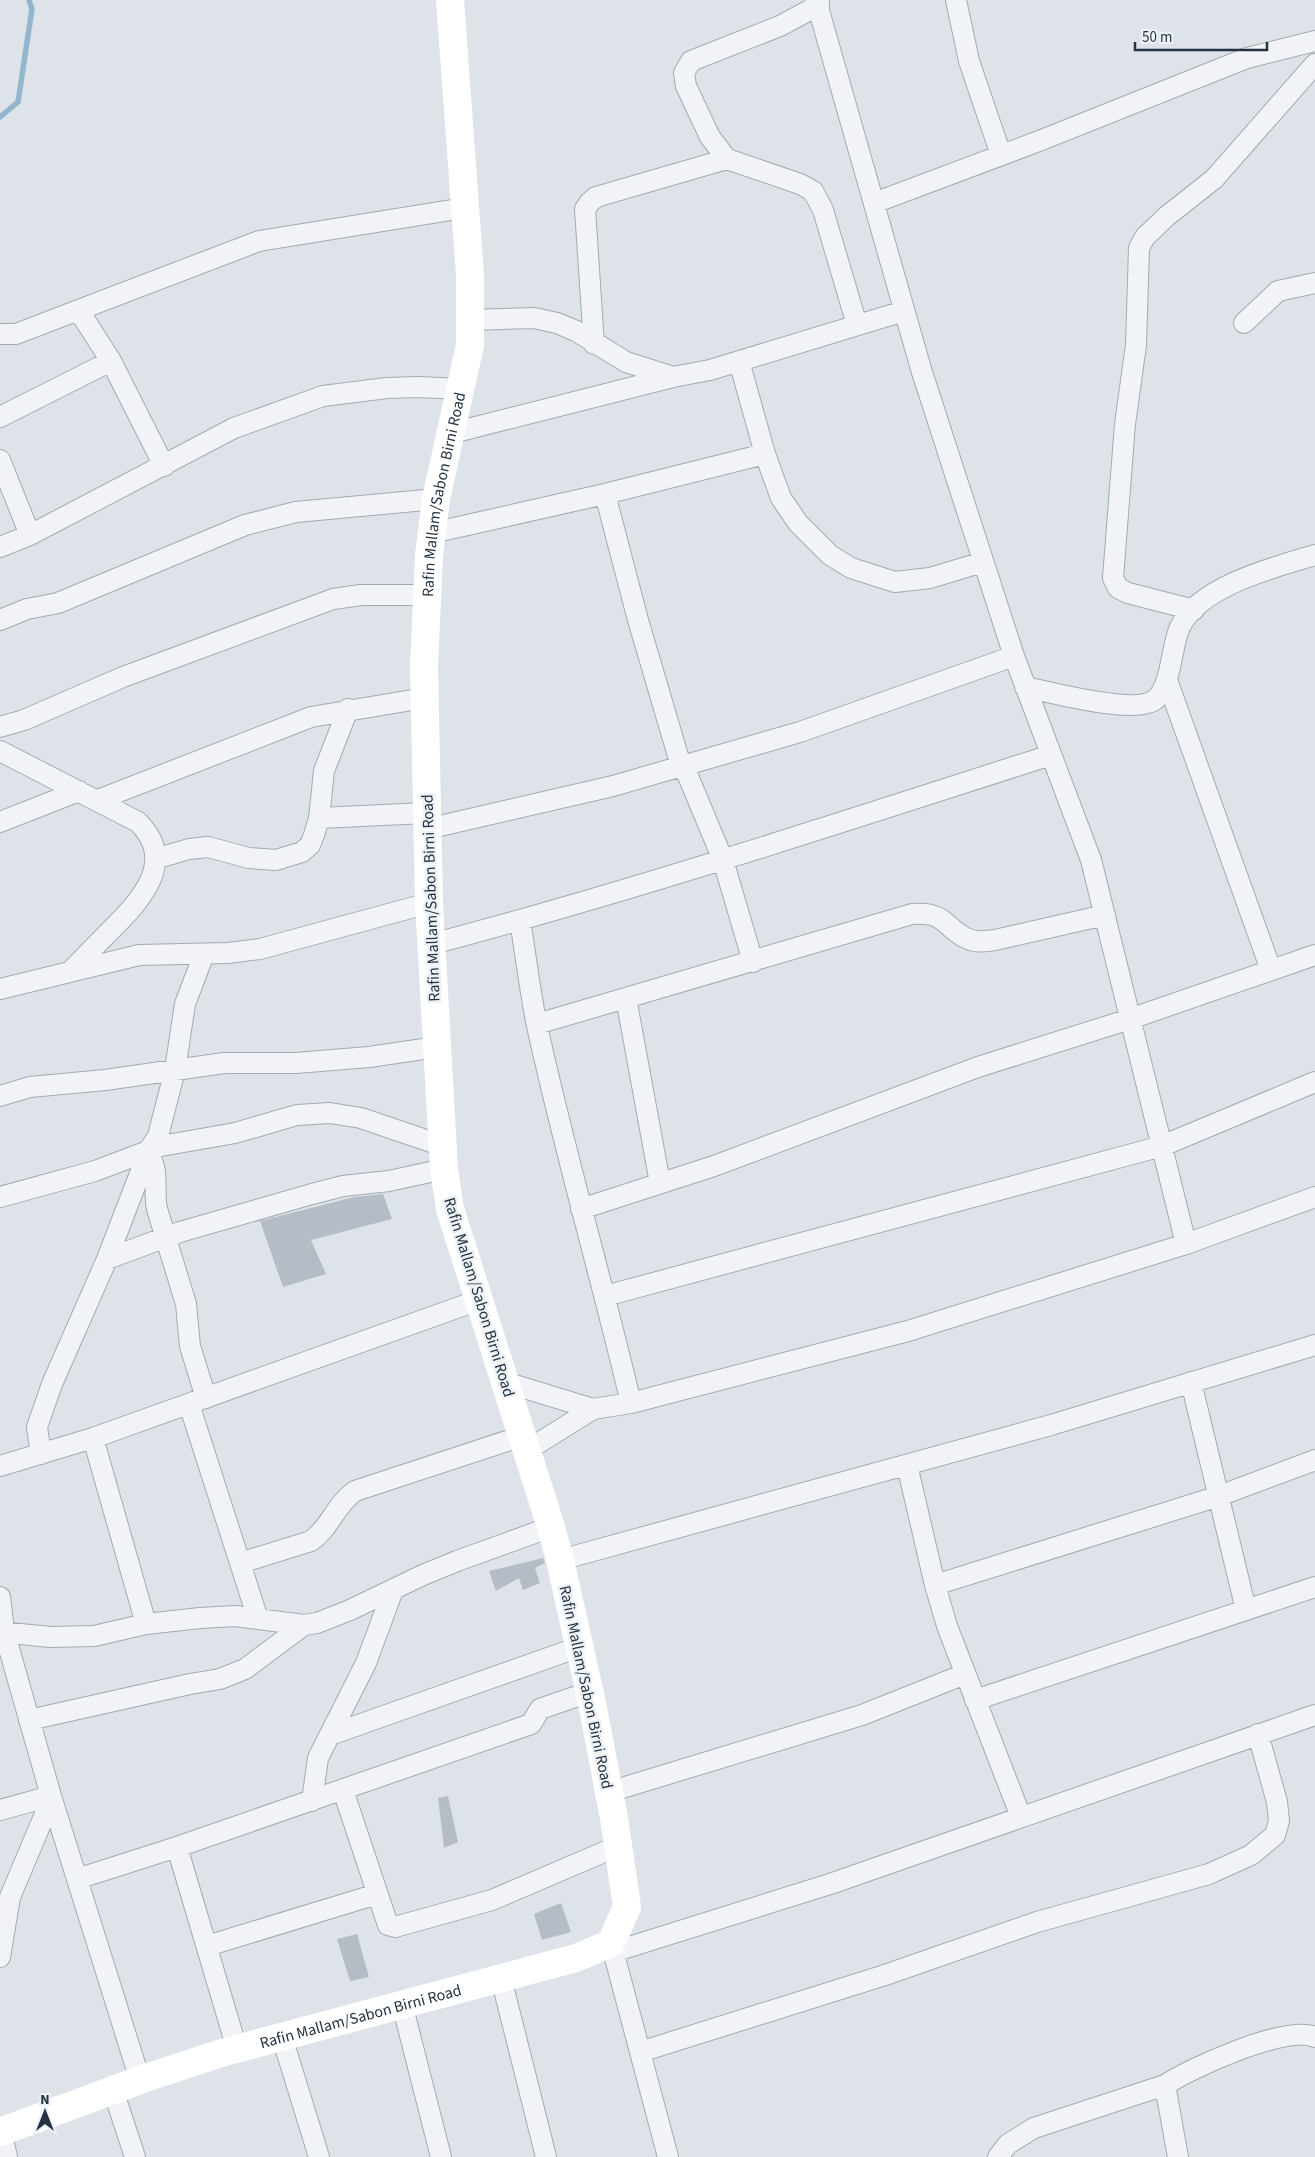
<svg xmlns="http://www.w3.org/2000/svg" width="1315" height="2157" viewBox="0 0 1315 2157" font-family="'Source Sans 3',sans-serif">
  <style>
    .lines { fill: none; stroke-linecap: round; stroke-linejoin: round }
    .stream { stroke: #94b6cd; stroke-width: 5.5 }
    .building { fill: #b4bdc6 }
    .street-casing { stroke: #a2aab3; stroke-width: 22 }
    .street { stroke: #f1f3f7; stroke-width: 20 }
    .secondary { stroke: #fff; stroke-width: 28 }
    .labels { text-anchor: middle; stroke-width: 5; stroke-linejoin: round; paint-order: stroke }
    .street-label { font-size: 16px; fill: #253241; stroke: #edf2f6 }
  </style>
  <rect width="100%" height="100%" fill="#dde3e9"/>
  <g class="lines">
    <!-- stream -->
    <path class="stream" d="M0 117 18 102 32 9 29 0"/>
  </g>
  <!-- building -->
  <path class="building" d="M383 1194 392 1219 311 1240 326 1274 283 1287 260 1221 354 1197Z
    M543 1558 545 1563 535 1568 540 1583 523 1590 519 1578 496 1591 489 1571Z
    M448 1796 458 1842 444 1848 438 1798Z
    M561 1903 571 1932 542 1940 534 1914Z
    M357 1934 369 1977 350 1981 337 1939Z"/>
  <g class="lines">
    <!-- street casing -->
    <g class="street-casing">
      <path id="street" d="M816 0 921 369 1014 656 1091 860 1186 1244
        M819 0V5L780 26 691 61 684 73 686 86 710 137 727 159 800 184 813 191 823 210 857 325
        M956 0 969 61 1001 155
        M874 203 1039 141 1247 58 1315 41
        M79 311 111 361 164 466
        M470 320 534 318 557 323 576 331 626 362 673 377
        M1244 323 1278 291 1315 283
        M0 334H16L259 241 464 208
        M594 344 585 209 590 202 596 197 727 159
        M739 361 765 454 781 498 798 523 830 555 851 568 895 582 930 578 983 562
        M0 417 111 361
        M452 433 673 377 710 370 904 311
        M0 460 30 535
        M605 494 638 620 681 766 688 776 723 860 753 962
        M432 533 605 494 765 454
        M0 547 30 535 234 428 323 396 387 388 417 387 462 389
        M1194 610 1128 593 1118 588 1113 578 1125 424 1136 345 1139 248 1145 237 1167 216 1214 179 1315 64
        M0 620 27 609 58 603 245 525 296 512 436 499
        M1167 680 1271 970
        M1025 687C1050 692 1137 716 1156 699 1172 684 1171 646 1180 627 1199 586 1275 567 1315 555
        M0 727 24 720 123 677 333 599 361 595H427
        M0 751 138 822C177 861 142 899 112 929 99 942 85 956 72 970
        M98 800 311 717 424 698
        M319 818 426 813
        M0 822 79 791
        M427 829 613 786 800 732 1014 656
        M155 859 189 849 208 847 249 858 276 860 302 852 310 845 314 835 319 818 324 771 348 709
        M520 921C526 956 530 992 537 1026 565 1153 601 1277 631 1403
        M432 944C640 889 845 821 1051 755
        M0 989 139 955 228 953 260 949 429 903
        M626 998 660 1183
        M537 1024 912 914C947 911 943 928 968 939 977 943 986 941 995 940L1105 915
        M0 1096 30 1087 105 1080 224 1063H296L369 1057 437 1047
        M148 1155C160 1167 153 1192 157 1209L186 1304 190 1346 206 1398
        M0 1197 95 1171 161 1146 235 1133 297 1115 330 1113 361 1118 443 1146
        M581 1209 714 1166 978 1067 1130 1019 1315 955
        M107 1259 180 1232 312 1194 343 1186 389 1181 444 1169
        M605 1296 1162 1146 1315 1082
        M505 1382 593 1409
        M1191 1382 1246 1610
        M189 1404 258 1619
        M93 1438 146 1624
        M526 1451 593 1409 631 1403 908 1331 1186 1244 1315 1197
        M41 1454 37 1427 52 1384 107 1259 149 1150 158 1136 175 1070 185 1004 204 954
        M907 1465 935 1585 947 1626 1021 1817
        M0 1466 93 1438 479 1300
        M560 1560 1051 1425 1315 1345
        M240 1563 311 1541C330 1528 336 1504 355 1491L522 1436
        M935 1585 1219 1496 1315 1460
        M0 1597 4 1631 51 1796 140 2080
        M0 1632 50 1637 94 1636 146 1624 200 1618 235 1616 304 1625 317 1623 350 1610 423 1575 457 1561 551 1527
        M975 1700 1315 1587
        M29 1720 190 1684 220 1679 245 1669 304 1625
        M330 1735 579 1647
        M343 1790 388 1925 395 1927 492 1900 618 1846
        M609 1792 862 1715 965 1674
        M312 1801 318 1758 366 1663 393 1590
        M0 1810 51 1796
        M177 1847 237 2049
        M77 1879 177 1847 531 1724 540 1709 589 1692
        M611 1943 668 2157
        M207 1946 377 1894
        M613 1952 830 1884 1315 1715
        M0 1957 10 1897 45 1814V1797
        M501 1978 546 2157
        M402 2004 441 2157
        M282 2037 319 2157
        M640 2052 885 1975 1037 1922 1209 1874 1251 1855 1275 1835 1279 1821 1277 1802 1258 1734
        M1165 2085 1178 2157
        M113 2090 135 2157
        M1 2131 7 2157
        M998 2157 1008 2144 1034 2128 1165 2085C1191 2068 1287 2024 1315 2037"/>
    </g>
    <!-- street -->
    <use href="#street" class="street"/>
    <!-- secondary -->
    <path class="secondary" id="s1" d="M0 2132 151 2076 225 2052 576 1958 611 1943 627 1907 614 1818 592 1703 560 1560 551 1527 450 1209 444 1169 429 903 424 666 429 555 436 499 470 345V275L450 0"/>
  </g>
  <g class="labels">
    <!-- street labels -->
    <g class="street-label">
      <text dy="6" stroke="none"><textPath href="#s1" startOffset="2118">Rafin Mallam/Sabon Birni Road</textPath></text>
      <text transform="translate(430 898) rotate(-92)" y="6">Rafin Mallam/Sabon Birni Road</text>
      <text transform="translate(480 1297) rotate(73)" y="6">Rafin Mallam/Sabon Birni Road</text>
      <text transform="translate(587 1687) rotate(78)" y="6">Rafin Mallam/Sabon Birni Road</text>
      <text dy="6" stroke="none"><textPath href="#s1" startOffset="379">Rafin Mallam/Sabon Birni Road</textPath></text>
    </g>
  </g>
  <!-- north arrow -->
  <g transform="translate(45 2112)" stroke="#edf2f6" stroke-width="4" paint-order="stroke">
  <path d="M0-4L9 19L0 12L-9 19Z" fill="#253241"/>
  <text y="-8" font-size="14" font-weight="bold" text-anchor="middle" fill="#253241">N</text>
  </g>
  <!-- scale -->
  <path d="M1135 42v8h132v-8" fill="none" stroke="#253241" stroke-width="2.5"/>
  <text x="1142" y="42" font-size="15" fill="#253241" stroke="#edf2f6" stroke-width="4" paint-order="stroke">50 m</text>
</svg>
